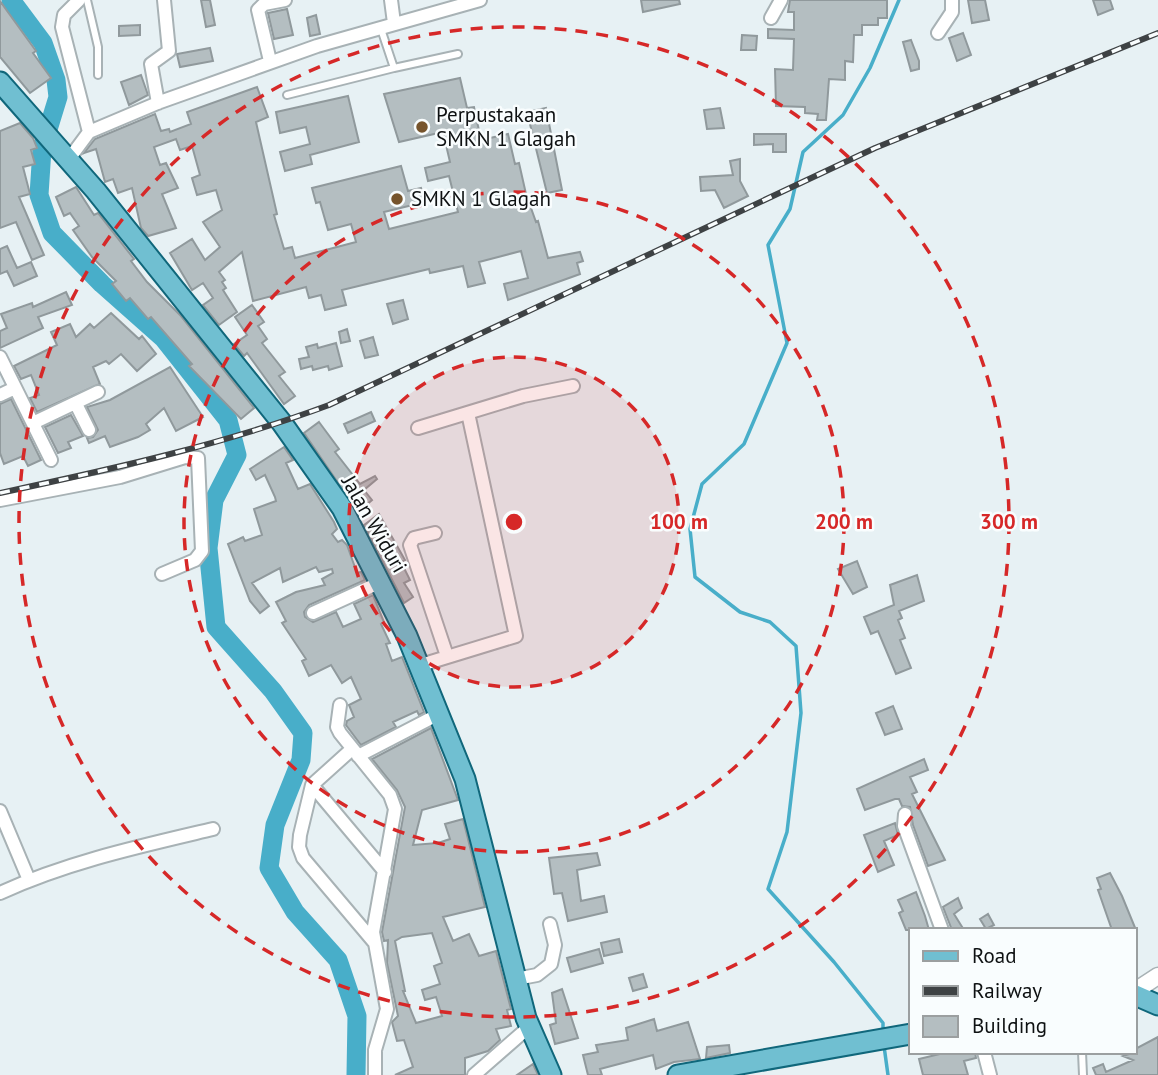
<svg xmlns="http://www.w3.org/2000/svg" width="1158" height="1075" viewBox="0 0 1158 1075" font-family="'PT Sans',sans-serif">
  <style>
    .lines { fill: none; stroke-linecap: round; stroke-linejoin: round }
    .stream { stroke: #48aec9; stroke-width: 3.5 }
    .river { stroke: #48aec9; stroke-width: 19 }
    .building { fill: #b4bec1; stroke: #90999c; stroke-width: 2; fill-rule: evenodd }
    .lane-casing { stroke: #a8b2b5; stroke-width: 10 }
    .street-casing { stroke: #a8b2b5; stroke-width: 16 }
    .secondary-casing { stroke: #a8b2b5; stroke-width: 19 }
    .primary-casing { stroke: #10677b; stroke-width: 23 }
    .lane { stroke: #fff; stroke-width: 6 }
    .street { stroke: #fff; stroke-width: 12 }
    .secondary { stroke: #fff; stroke-width: 16 }
    .primary { stroke: #70bfd1; stroke-width: 19 }
    .rail-casing { stroke: #3e4244; stroke-width: 6 }
    .rail { stroke: #f9fdfe; stroke-width: 3.5; stroke-dasharray: 10; stroke-linecap: butt }
    .ring { fill: none; stroke: #d62828; stroke-width: 3.5; stroke-dasharray: 12 9 }
    .poi-dot { fill: #76542c; stroke: #f9fdfe; stroke-width: 2.5 }
    .labels { text-anchor: middle; stroke-width: 5; stroke-linejoin: round; paint-order: stroke }
    .poi-label { font-size: 21px; fill: #0e1112; stroke: #f9fdfe; text-anchor: start }
    .street-label { font-size: 21px; fill: #0e1112; stroke: #f9fdfe }
    .centre { fill: #d62828; stroke: #f9fdfe; stroke-width: 3.5 }
    .ring-label { font-size: 21px; text-anchor: middle; font-weight: bold; fill: #d62828; stroke: #f9fdfe; stroke-width: 5; stroke-linejoin: round; paint-order: stroke }
  </style>
  <rect width="100%" height="100%" fill="#e7f1f4"/>
  <g class="lines">
    <!-- stream -->
    <path class="stream" d="M883 1031V1023L834 962 768 889 787 832 801 713 796 646 770 622 740 612 695 577 690 529 702 484 744 444 787 343 768 245 790 209 803 152 843 115 870 68 899 0
      M884 1046 888 1075"/>
    <!-- river -->
    <path class="river" d="M11 0 43 43 56 80 58 97 42 149 39 195 52 233 102 284 164 339 228 420 237 455 214 500 208 548 216 627 273 691 303 733 301 760 275 825 269 868 295 912 338 960 357 1016 356 1075"/>
  </g>
  <!-- building -->
  <path class="building" d="M201 0H210L215 25 206 27Z
    M641 0H679L680 4 643 12Z
    M790 0H887V18H878V25H862V35H854L853 62 845 61V80L829 79 826 120H817L818 114 805 113V107L776 106 775 69 793 70 794 39 768 38V29L794 30V12H788Z
    M968 0H985L989 20 972 23Z
    M1093 0H1110L1113 9 1098 15Z
    M0 1 36 51 33 53 51 78 30 93 0 57Z
    M287 9 293 35 274 39 268 13Z
    M316 15 320 34 310 36 307 18Z
    M140 25V35L119 36V26Z
    M963 33 971 55 957 61 949 38Z
    M742 35 757 36 756 50H741Z
    M911 40 919 61V69L911 71 903 42Z
    M210 48 213 61 180 67 177 54Z
    M141 75 148 95 129 105 121 82Z
    M460 78 467 108 474 107 481 140 508 134 515 164 519 163 526 194 536 222 538 221 548 258 580 252 583 261 577 263 580 274 508 300 504 284 528 278 521 251 479 262 485 283 468 287 463 266 430 273 429 269 342 290 346 305 325 310 321 295 309 298 306 287 253 301 242 252 219 272 225 280 222 282 226 288 223 290 237 312 219 325 203 305 213 298 203 283 192 290 170 253 192 239 205 260 220 247 203 222 222 210 216 190 197 195 192 178 200 175 192 146 180 150 176 139 154 147 160 165 166 163 178 188 162 194 176 228 148 236 141 228 132 188 118 193 113 179 105 182 96 149 84 153 95 139 155 114 161 131 169 129 170 132 191 124 187 112 257 87 268 117 256 122 277 214 274 215 284 249 292 247 295 258 356 242 351 224 328 230 320 202 316 203 312 188 401 166 408 191 421 188 425 202 384 212 389 229 458 212 449 176 428 181 425 168 450 162 443 132 399 142 384 94Z
    M348 96 359 142 310 155 312 164 285 171 280 152 310 144 306 127 280 133 276 112Z
    M546 108 562 190 547 193 527 112Z
    M720 108 724 128 707 129 704 110Z
    M20 123 33 138 37 148 31 150 35 164 23 167 30 194 19 197 44 255 32 260 16 222 0 228V131Z
    M754 134H786V152H773V144L754 145Z
    M740 159V181L748 196 724 208 715 190 701 191 700 177 733 175 730 161Z
    M76 187 94 215 98 213 134 259 131 261 147 282 180 315 254 408 241 419 189 366 192 364 151 317 148 319 130 298 126 301 112 284 116 281 92 257 73 230 79 226 70 213 64 216 56 197Z
    M7 246 17 268 31 262 37 276 14 286 7 271 0 274V249Z
    M66 292 72 305 38 317 43 328 0 348V331L7 328 1 314 32 303 33 307Z
    M403 300 408 319 393 324 387 304Z
    M252 305 264 322 258 326 267 339 262 343 285 372 279 376 295 396 284 404 247 353 244 356 234 344 247 335 235 317Z
    M111 313 139 339 142 336 156 354 137 371 121 354 109 364 106 361 93 367 100 384 37 412 30 398 39 395 31 375 21 379 14 366 57 345 51 332 70 324 76 337 90 324 94 328Z
    M347 329 350 341 341 343 339 332Z
    M373 337 378 355 365 358 360 341Z
    M336 343 342 366 329 370 328 366 313 370 312 366 301 369 299 359 309 357 306 347 317 344 318 348Z
    M170 367 203 417 176 431 164 408 146 424 150 430 138 437 110 447 105 436 89 443 87 438 93 437 98 430 87 407 110 400Z
    M11 399 41 460 28 466 23 456 4 464 0 453V404Z
    M371 412 375 421 348 433 344 424Z
    M71 415 83 436 68 442 71 448 58 453 45 427Z
    M319 422 339 449 335 452 360 484 375 476 377 479 364 490 372 500 358 512 304 433Z
    M284 447 293 460 286 463 298 489 310 484 334 522 337 529 332 534 338 542 342 540 347 545 357 573 361 572 365 580 309 605 304 612 305 617 313 622 336 612 343 627 361 619 354 604 373 595 384 622 381 624 390 643 386 644 392 661 402 657 424 712 419 715 417 711 393 722 396 727 361 745 346 725 347 721 354 717 349 705 361 699 351 677 342 683 331 665 309 676 302 661 306 659 282 623 286 621 276 602 296 592 325 585 322 579 333 573 332 569 319 572 316 567 283 582 280 568 252 583 269 606 260 613 250 601 228 544 243 537 245 541 262 535 254 509 276 501 275 497 265 475 256 480 250 469Z
    M379 514 405 560 401 562 410 580 404 583 413 597 404 603 364 525Z
    M857 561 867 587 853 594 838 569Z
    M917 575 924 601 899 611 902 618 898 620 905 638 900 640 911 668 896 674 878 631 871 634 864 617 894 605 890 585Z
    M893 706 902 729 885 735 876 713Z
    M431 728 458 800 422 810 413 845 438 843 450 839 445 824 463 819 485 907 443 917 453 941 469 934 479 956 496 951 511 1009 507 1010 511 1026 496 1029 500 1040 488 1051 465 1058V1075H395L413 1067 404 1040 397 1041 392 1022 398 1016 387 963 388 940 384 941 382 932 405 807 397 790 372 759ZM432 933 442 963 434 966 440 984 422 990 425 1000 436 997 442 1016 416 1023 403 991H405L395 941 402 937Z
    M924 759 928 770 910 777 917 792 912 794 945 860 928 866 913 825 910 807 902 806 899 799H895L865 810 857 789Z
    M895 823 898 835 884 841 894 865 878 872 864 835Z
    M597 853 600 865 577 870 581 901 604 896 607 912 568 921 562 893 554 894 549 858Z
    M1110 873 1122 896 1136 930H1112L1098 890 1101 889 1097 878Z
    M916 892 925 916 929 930H906L899 913 903 911 898 900Z
    M958 898 962 908 954 914 964 930H952L943 907Z
    M988 914 994 925 986 929 980 919Z
    M619 939 622 952 604 956 601 943Z
    M599 949 603 963 571 972 567 958Z
    M643 974 647 987 633 991 629 978Z
    M562 989 578 1038 555 1044 550 1025 556 1023 552 993Z
    M654 1019 657 1031 688 1022 700 1059 674 1062 656 1069 653 1055 600 1069 602 1075H588L583 1055 598 1052 596 1045 628 1040 626 1028Z
    M1158 1037V1075H1096L1093 1068 1103 1064 1106 1072 1133 1060 1123 1056 1135 1052V1049Z
    M729 1045 730 1053 706 1058 707 1047Z
    M948 1052H975L976 1058 964 1061 968 1075H923L919 1059Z
    M533 1064 538 1075H517Z"/>
  <g class="lines">
    <!-- lane casing -->
    <g class="lane-casing">
      <path id="lane" d="M87 0 98 47V75
        M381 29 394 68 458 54
        M287 95 394 68
        M1082 1052 1083 1075"/>
    </g>
    <!-- street casing -->
    <g class="street-casing">
      <path id="street" d="M79 0 64 15 62 27 89 132
        M391 0 394 23
        M771 18 781 0
        M938 33 952 12V0
        M270 61 258 10 264 4 285 0
        M158 103 151 64 169 51 164 0
        M69 159 89 132 160 102 317 46 480 0
        M0 357 51 460
        M0 395 15 388
        M76 404 89 430
        M33 423 98 392
        M418 428 523 396 573 386
        M0 500 120 477 185 457 198 458 202 551 195 560 162 574
        M435 533 414 538 410 545 447 656
        M313 613 381 582
        M421 665 516 636 468 413
        M340 705 337 727 340 733 390 795 395 809 373 932 387 1009 375 1050V1075
        M352 749 312 785 300 835 299 847 303 858 374 942
        M358 756 439 714
        M312 785 385 872
        M0 811 29 880
        M905 814 904 826 942 930
        M0 893C67 862 141 846 213 829
        M516 979 537 975 551 964 555 945 550 924
        M984 1052 990 1075
        M474 1075 529 1027"/>
    </g>
    <!-- secondary casing -->
    <g class="secondary-casing">
      <path id="secondary" d="M1135 991 1158 976"/>
    </g>
    <!-- primary casing -->
    <g class="primary-casing">
      <path id="primary" d="M0 82 96 191 282 423 342 508 407 636 465 779 526 1018 551 1075
        M1135 995 1158 1005
        M678 1075 911 1034"/>
    </g>
    <!-- lane -->
    <use href="#lane" class="lane"/>
    <!-- street -->
    <use href="#street" class="street"/>
    <!-- secondary -->
    <use href="#secondary" class="secondary"/>
    <!-- primary -->
    <use href="#primary" class="primary"/>
    <!-- rail casing -->
    <g class="rail-casing">
      <path id="rail" d="M0 493C112 469 222 445 329 405L875 148 1158 33"/>
    </g>
    <!-- rail -->
    <use href="#rail" class="rail"/>
  </g>
  <!-- distance rings -->
  <circle cx="514" cy="522" r="165" fill="#d62828" fill-opacity=".12"/>
  <g class="ring">
    <circle cx="514" cy="522" r="165"/>
    <circle cx="514" cy="522" r="330"/>
    <circle cx="514" cy="522" r="495"/>
  </g>
  <!-- markers -->
  <g class="poi-dot">
    <circle cx="422" cy="127" r="7"/>
    <circle cx="397" cy="199" r="7"/>
  </g>
  <g class="labels">
    <!-- poi labels -->
    <g class="poi-label">
      <text x="436" y="122">Perpustakaan<tspan x="436" dy="24">SMKN 1 Glagah</tspan></text>
      <text x="411" y="206">SMKN 1 Glagah</text>
    </g>
    <!-- street labels -->
    <g class="street-label">
      <text transform="translate(374 524) rotate(60)" y="7">Jalan Widuri</text>
    </g>
  </g>
  <circle cx="514" cy="522" r="10" class="centre"/>
  <g class="ring-label">
    <text x="679" y="529">100 m</text>
    <text x="844" y="529">200 m</text>
    <text x="1009" y="529">300 m</text>
  </g>
  <!-- legend -->
  <rect x="909" y="928" width="228" height="126" fill="#f9fdfe" stroke="#9b9fa0" stroke-width="2"/>
  <rect x="923" y="951" width="35" height="10" fill="#70bfd1" stroke="#9b9fa0" stroke-width="2"/>
  <text x="972" y="963" font-size="21" fill="#0e1112">Road</text>
  <rect x="923" y="986" width="35" height="10" fill="#3e4244" stroke="#9b9fa0" stroke-width="2"/>
  <text x="972" y="998" font-size="21" fill="#0e1112">Railway</text>
  <rect x="923" y="1016" width="35" height="21" fill="#b4bec1" stroke="#9b9fa0" stroke-width="2"/>
  <text x="972" y="1033" font-size="21" fill="#0e1112">Building</text>
</svg>
